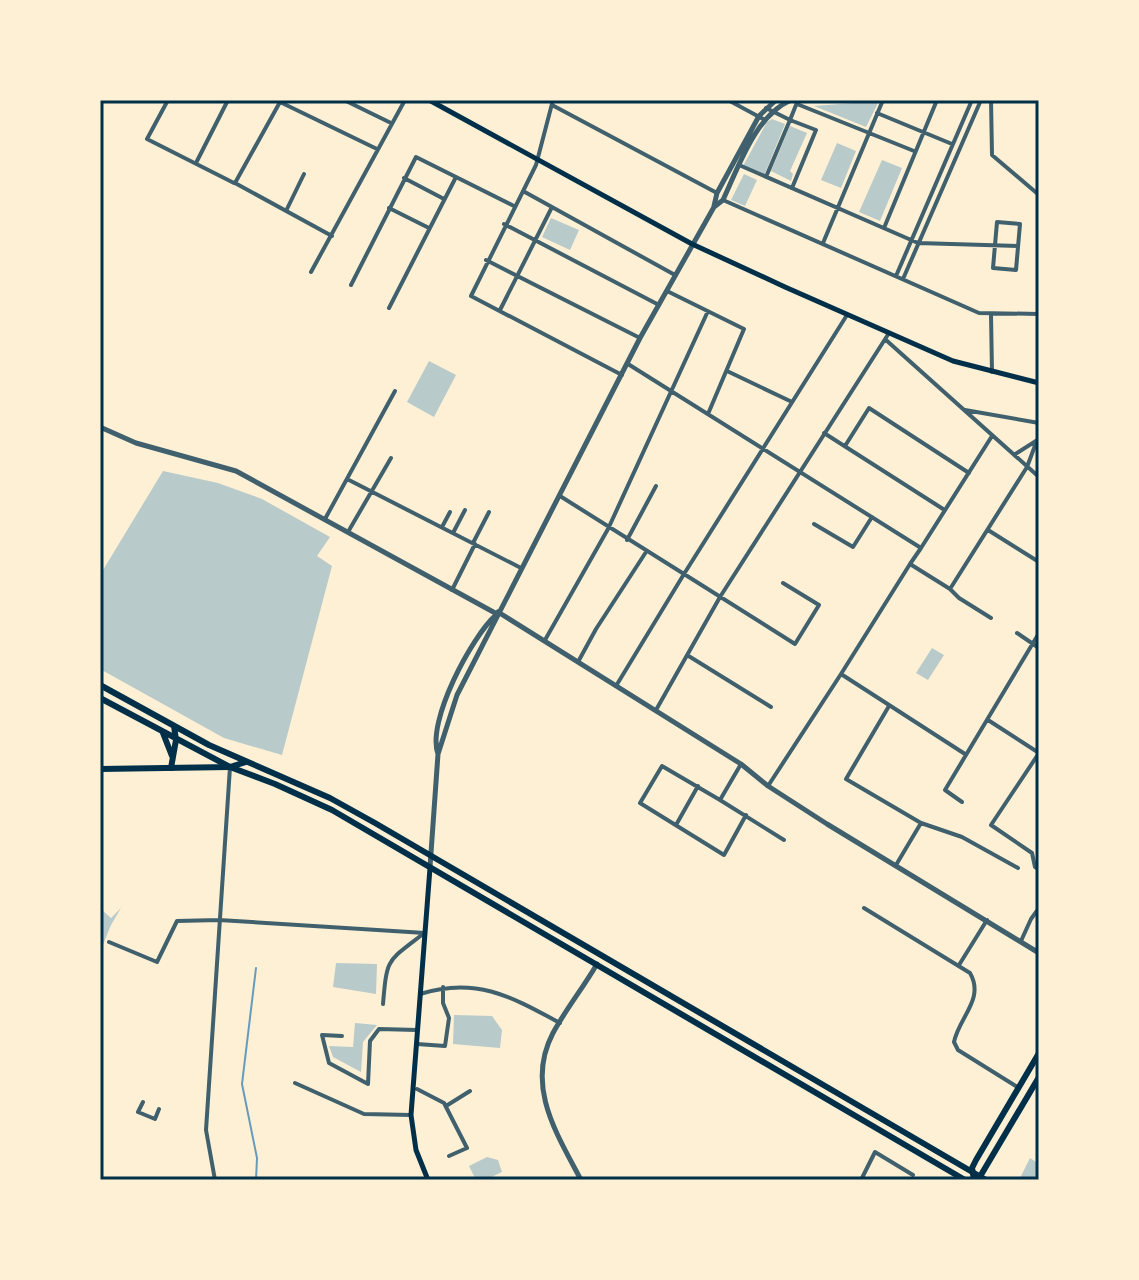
<svg xmlns="http://www.w3.org/2000/svg" width="1139" height="1280" viewBox="0 0 1139 1280" font-family="Lato,sans-serif">
  <style>
    .green { fill: #b9caca }
    .lines { fill: none; stroke-linecap: round; stroke-linejoin: round }
    .stream { stroke: #669bbc; stroke-width: 2 }
    .minor { stroke: #3f606c; stroke-width: 4 }
    .tertiary { stroke: #3f606c; stroke-width: 5 }
    .secondary { stroke: #003049; stroke-width: 5 }
    .primary { stroke: #003049; stroke-width: 6 }
    .trunk { stroke: #003049; stroke-width: 6 }
    .neatline { fill: none; stroke: #003049; stroke-width: 3 }
  </style>
  <rect width="100%" height="100%" fill="#fdf0d5"/>
  <!-- green -->
  <path class="green" d="M879 101 866 127 814 106Z
    M772 119 785 124 764 176 743 166 767 122Z
    M790 126 807 133 790 171 793 174 791 181 771 171Z
    M837 143 856 151 841 188 821 180Z
    M882 160 902 168 880 221 859 212Z
    M744 174 757 180 745 206 731 200Z
    M551 218 579 230 570 250 542 237Z
    M429 361 456 375 434 417 407 402Z
    M163 471 218 483 262 499 330 537 317 556 332 566 282 755 224 738 100 669V575Z
    M932 648 944 655 928 680 916 673Z
    M121 908 111 925 100 952 102 910 111 918Z
    M336 963 377 964 376 994 333 987Z
    M454 1015 492 1016 502 1030 500 1048 453 1044Z
    M355 1023 377 1025 363 1042 361 1072 333 1057 329 1046 353 1047Z
    M487 1157 498 1160 502 1172 485 1180H476L469 1166Z
    M1030 1158 1039 1164V1180H1019Z"/>
  <g class="lines">
    <!-- stream -->
    <path class="stream" d="M256 968 242 1084 257 1158 256 1180"/>
    <!-- minor -->
    <path class="minor" d="M168 100 147 139 234 183
      M344 100 391 123
      M553 100 536 165 471 296 622 375
      M728 100 765 120
      M991 100 992 155 1039 195
      M797 104 914 151
      M552 105 717 193
      M877 113 952 144
      M196 163 228 100
      M739 165 918 243 1018 246
      M766 177 790 120 766 108
      M404 178 444 199
      M792 188 816 130 790 120 798 100
      M523 191 675 275
      M723 200 979 313 1039 314
      M389 208 429 228
      M286 211 304 174
      M997 222 1020 224 1016 270 993 268Z
      M504 224 659 305
      M884 228 937 100
      M332 236 235 183 280 102 377 149
      M823 243 883 100
      M486 260 640 338
      M311 272 405 100
      M896 276 972 100
      M903 279 981 100
      M351 285 416 157 514 206
      M667 291 744 329 708 414
      M389 308 456 177
      M500 310 552 207
      M991 315 992 372
      M886 340 1039 477
      M628 364 921 548 992 436
      M727 371 790 401
      M965 410 1039 423
      M824 433 943 509
      M845 446 869 408 969 473
      M1014 455 1039 439
      M347 479 521 568
      M560 496 684 574 847 315
      M325 519 395 391
      M814 524 853 547 872 517
      M442 527 450 512
      M988 530 1039 562
      M348 532 391 458
      M453 533 465 510
      M627 540 656 486
      M473 543 489 512
      M921 548 910 564 950 589 1027 467 1036 443
      M910 564 841 674 965 754
      M950 589 959 598 991 618
      M452 590 475 544
      M1017 633 1039 648
      M545 640 608 529 708 311
      M687 655 771 707
      M578 662 596 629 646 552
      M616 686 684 574 795 644 819 605 783 583
      M889 706 846 779 921 823 962 837 1018 868
      M656 710 720 597 889 333
      M988 720 1039 753 991 825 1032 853 1035 867 1039 870
      M741 764 720 800 784 840
      M768 786 841 674
      M720 800 662 766 640 803 724 855 746 815
      M962 802 945 790 1039 633
      M676 825 698 786
      M896 865 921 823
      M864 908 970 973C985 999 959 1017 954 1042L958 1050 1019 1088
      M1021 941 1031 919 1039 908
      M109 942 157 962 177 921 219 920 425 933
      M959 965 987 920
      M420 994C476 976 512 997 560 1023
      M383 1004C387 957 387 962 423 934
      M342 1036 322 1035 329 1063 368 1084 370 1041 379 1029 417 1030
      M417 1044 445 1046 449 1018 443 1003V987
      M295 1083 364 1114 411 1115
      M417 1089 444 1103 467 1148 449 1156
      M143 1102 138 1112 155 1119 159 1109
      M446 1106 470 1091
      M1038 1155 1039 1154
      M215 1180 206 1130 230 767
      M861 1180 875 1152 913 1175"/>
    <!-- tertiary -->
    <path class="tertiary" d="M714 206 717 193 759 116 776 100
      M100 427 136 443 236 471 497 614
      M498 612 741 764 768 786 827 824 1039 953
      M438 754 457 695 640 338 714 207 723 200C739 166 755 116 791 100
      M430 867 438 754C426 722 472 636 496 615
      M581 1180C557 1134 525 1086 553 1033 566 1009 583 988 597 964"/>
    <!-- secondary -->
    <path class="secondary" d="M429 100 692 244 785 287 953 361 1039 383
      M428 1180 416 1150 411 1115 430 868"/>
    <!-- primary -->
    <path class="primary" d="M100 769 230 767 246 762
      M974 1180 972 1168 976 1160 1039 1053
      M978 1180 1039 1077"/>
    <!-- trunk -->
    <path class="trunk" d="M100 685 209 745 330 798 375 823 986 1180
      M100 698 230 767 275 784 332 810 965 1180
      M163 733 172 756
      M171 768 176 740 174 726"/>
  </g>
  <!-- border -->
  <rect width="1139" height="1280" fill="none" stroke="#fdf0d5" stroke-width="204"/>
  <rect x="102" y="102" width="935" height="1076" class="neatline"/>
</svg>
